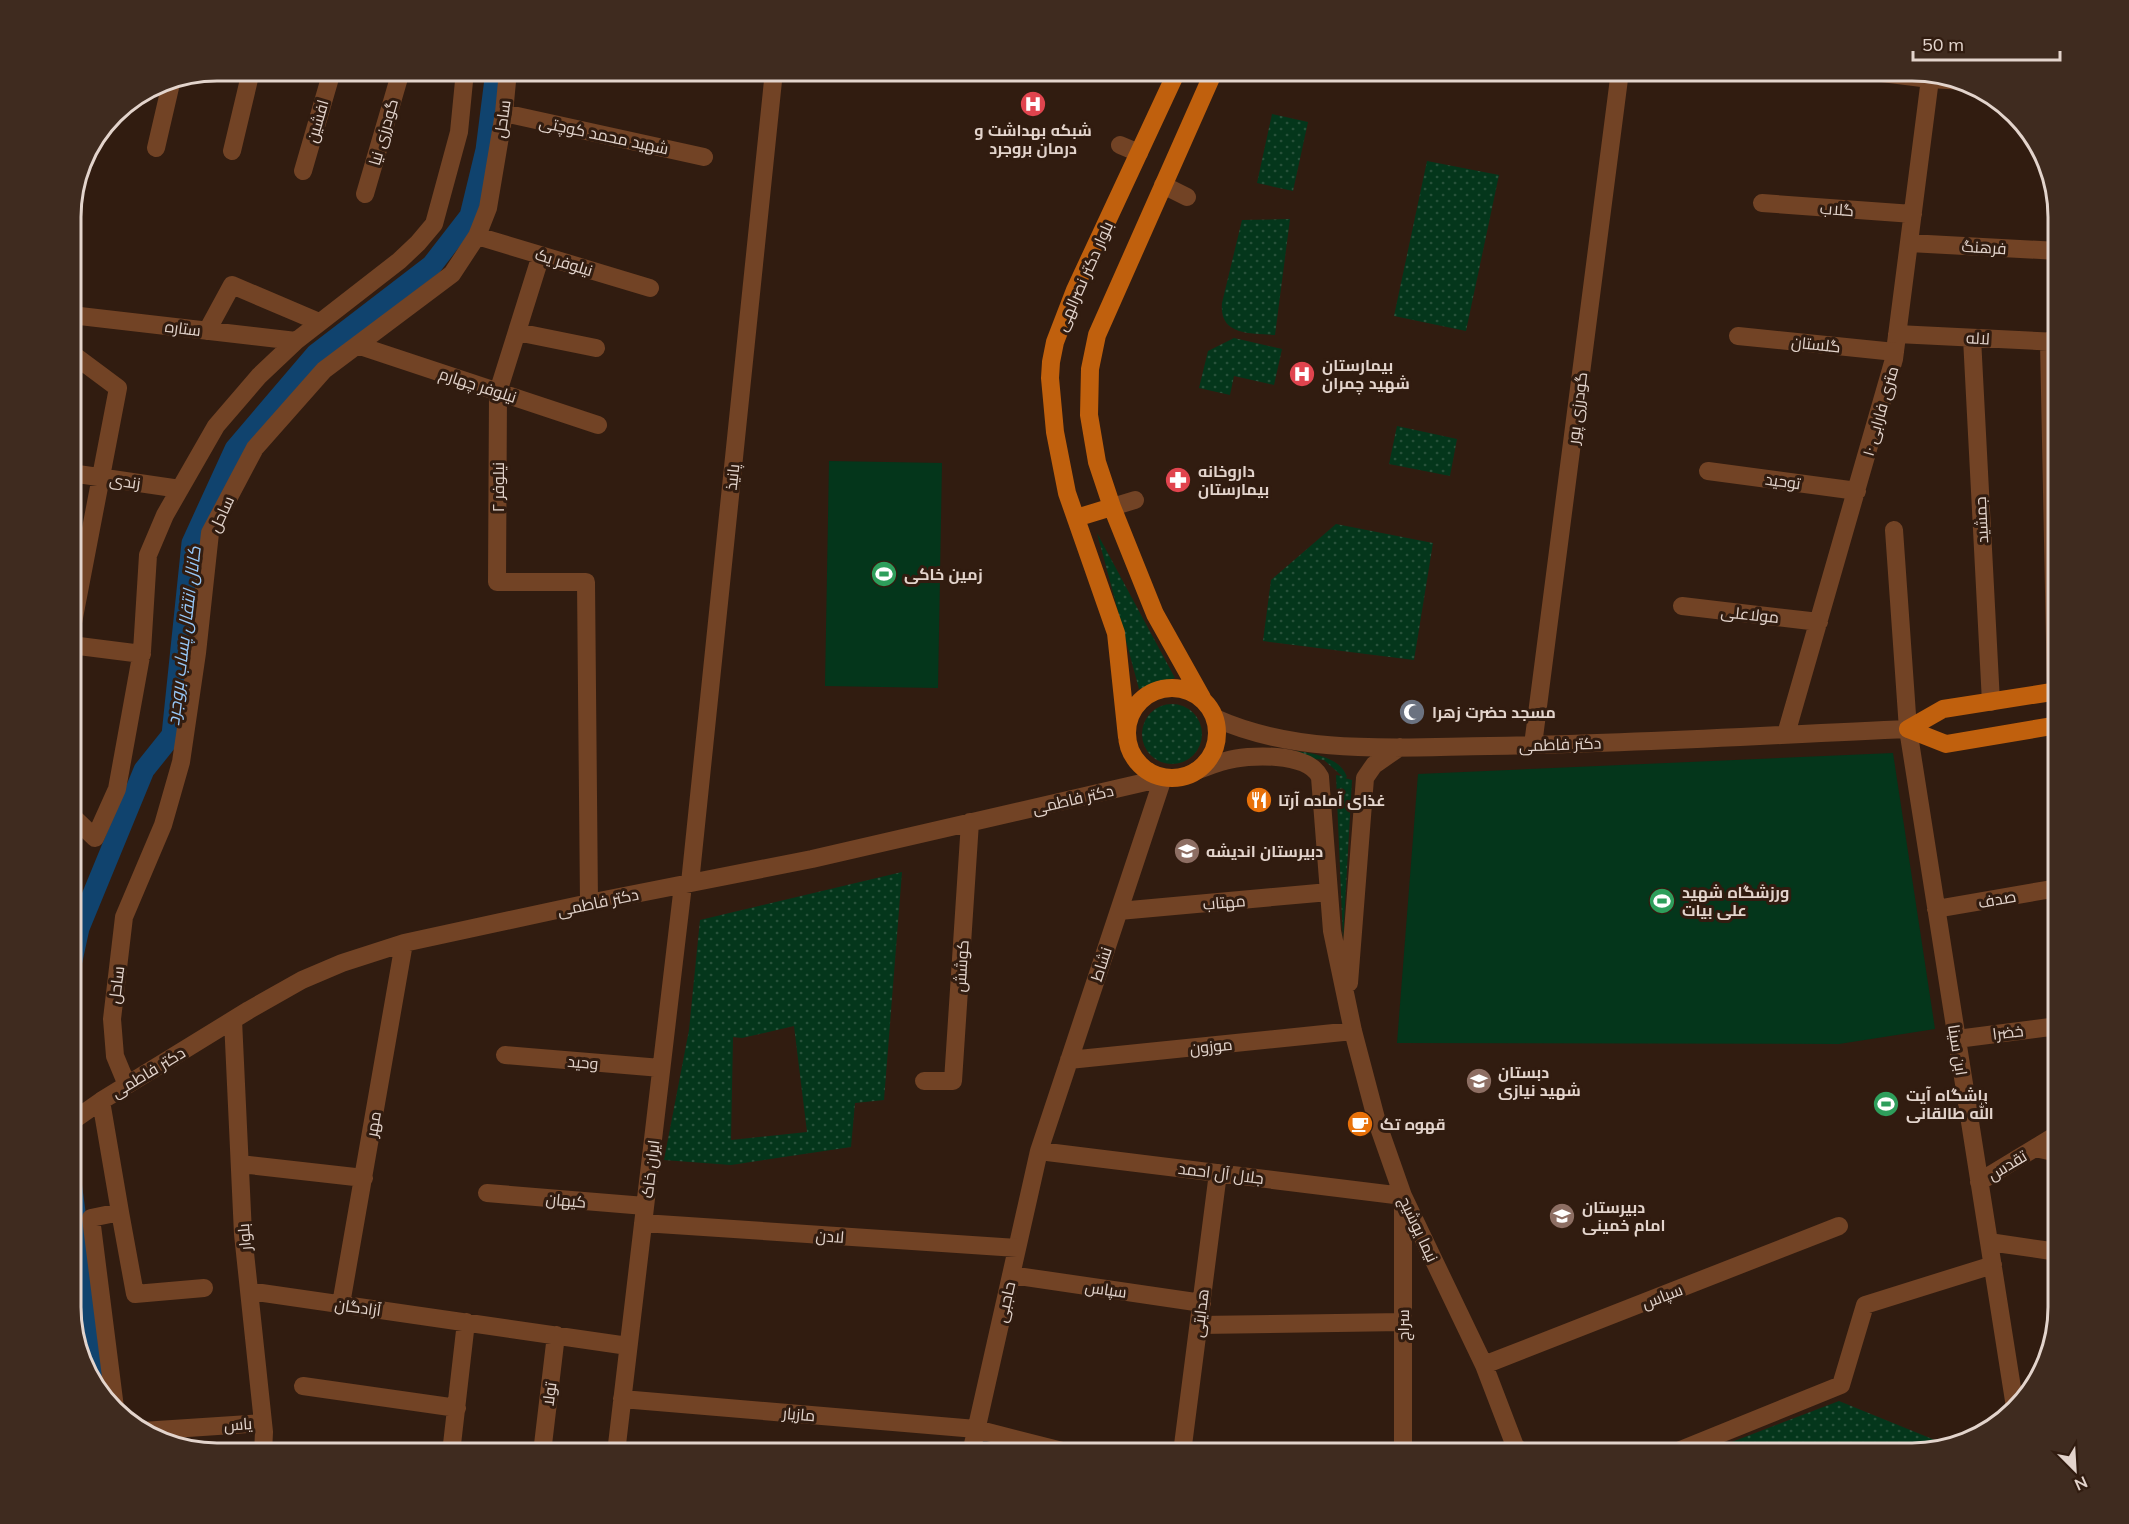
<svg xmlns="http://www.w3.org/2000/svg" width="2129" height="1524" viewBox="0 0 2129 1524" font-family="Mulish,Cairo,sans-serif">
  <style>
    .grass { fill: url(#grass-dots); fill-rule: evenodd }
    .pitch { fill: #04361b }
    .lines { fill: none; stroke-linecap: round; stroke-linejoin: round }
    .canal { stroke: #10436e; stroke-width: 21 }
    .minor { stroke: #724325; stroke-width: 18 }
    .major { stroke: #c0600d; stroke-width: 18 }
    .labels { text-anchor: middle; stroke-width: 6; stroke-linejoin: round; paint-order: stroke }
    .street-label { font-size: 16px; fill: #e3d4cc; stroke: #311c10 }
    .poi-label { font-size: 16px; font-weight: bold; fill: #e3d4cc; stroke: #311c10; text-anchor: start }
    .water-label { font-size: 18px; font-style: italic; fill: #97c8f8; stroke: #311c10 }
    .rim { fill: none; stroke: #e3d4cc; stroke-width: 3 }
  </style>
  <defs>
    <pattern id="grass-dots" width="8" height="8" patternUnits="userSpaceOnUse" patternTransform="scale(1.5)"><rect width="8" height="8" fill="#04361b"/><path d="M2 2h.1M6 6h.1" fill="none" stroke="#28523b" stroke-width="1.8" stroke-linecap="round"/></pattern>
  </defs>
  <rect width="100%" height="100%" fill="#311c10"/>
  <!-- grass -->
  <path class="grass" d="M1272 114 1308 122 1293 191 1257 183Z
    M1427 161 1499 175 1466 331 1394 316Z
    M1290 219 1275 335C1251 333 1219 336 1222 303L1242 220Z
    M1234 338 1282 349 1274 385 1234 376 1230 395 1199 388 1208 351Z
    M1397 426 1457 439 1450 476 1389 464Z
    M1336 524 1433 543 1414 660 1263 641 1271 580Z
    M1097 533 1175 678 1139 689Z
    M1142 734a30 30 0 1 1 60 0a30 30 0 1 1-60 0Z
    M1252 748C1278 751 1337 747 1347 777L1345 778 1352 780 1343 940 1336 775 1342 776 1324 760 1251 751Z
    M902 872 884 1100 855 1103 851 1147 731 1165 664 1160 689 1030 700 920ZM794 1026 807 1132 731 1140 733 1037 742 1038Z
    M1839 1401 1947 1445 1912 1453H1703Z"/>
  <!-- pitch -->
  <path class="pitch" d="M829 461 942 463 938 688 825 686Z
    M1893 753 1935 1029 1839 1044 1397 1043 1418 774Z"/>
  <g class="lines">
    <!-- canal -->
    <path class="canal" d="M71 965 79 928 144 770 172 735 192 543 235 449 316 354 432 265 470 216 486 150 496 71
      M71 1182 99 1390"/>
    <!-- minor -->
    <path class="minor" d="M1866 71 1930 79 1964 81
      M504 113 704 157
      M1120 145 1139 153
      M156 148 172 79
      M232 151 251 71
      M303 171 332 71
      M1163 185 1187 197
      M365 194 401 71
      M1762 203 1913 214
      M477 236 650 288
      M1909 243 2058 251
      M541 255 498 392 497 582H586L589 903
      M71 315 296 341
      M207 331 232 285 319 322
      M517 332 596 348
      M1897 334 2058 342
      M1738 336 1895 352
      M1972 338 1991 702
      M2049 341 2056 692
      M357 345 598 425
      M1708 471 1857 491
      M71 473 180 489
      M1112 507 1135 500
      M1894 530 1908 729 2015 1407
      M1682 606 1819 622
      M71 633 118 388 71 353
      M71 645 142 654
      M1215 718C1299 756 1399 747 1489 746 1628 744 1768 735 1908 729
      M1786 734 1894 359 1930 79
      M1533 745 1620 71
      M1198 770C1207 767 1216 763 1225 761 1248 754 1308 752 1320 777L1332 931 1353 1031 1377 1122 1403 1196 1484 1365 1515 1446 1523 1453
      M71 815 95 838 117 789 142 651 148 555 165 515 216 426 259 376 296 341 399 261 418 243 434 224 459 132 465 71
      M690 883 774 71
      M1936 909 2058 888
      M1119 911 1329 892
      M1349 983 1365 778 1374 765 1400 747
      M233 1020 243 1234 264 1432 263 1453
      M1957 1039 2058 1026
      M505 1055 661 1068
      M1069 1060 1353 1031
      M924 1081H953L970 822
      M127 1085 115 1056 112 1019 124 917 163 825 181 762 197 653 210 533 255 448 324 370 452 274 477 236 488 208 504 113 508 71
      M101 1101 120 1212 91 1218 115 1408
      M71 1122 101 1101 249 1010 302 980 342 963 404 943 589 903 812 859 1163 778
      M2035 1148 2058 1153
      M1039 1151 1403 1196V1453
      M240 1164 364 1178
      M1979 1182 2058 1134
      M487 1193 645 1206
      M120 1212 135 1294 204 1288
      M643 1223 1017 1248
      M1989 1242 2058 1252
      M1011 1275 1202 1303
      M249 1291 628 1346
      M341 1304 404 943
      M1199 1325 1403 1322
      M1484 1365 1839 1226
      M303 1386 457 1408
      M622 1399 976 1429 1070 1453
      M142 1431 263 1423
      M451 1453 466 1322
      M542 1453 556 1335
      M616 1453 683 885
      M971 1453 1039 1151 1163 778
      M1182 1453 1218 1173
      M1673 1453 1841 1385 1865 1305 1993 1265"/>
    <!-- major -->
    <path class="major" d="M1076 518 1112 507
      M1127 733a45 45 0 1 1 90 0a45 45 0 1 1-90 0Z
      M1202 698 1155 614 1112 507 1097 462 1089 415 1090 369 1097 335 1214 71
      M1908 729 1943 709 2058 691
      M1908 729 1946 744 2058 725
      M1127 737 1116 633 1067 493 1055 432 1050 378 1051 362 1055 342 1075 290 1177 71"/>
  </g>
  <!-- icons -->
  <defs>
    <g id="hospital-disc" transform="scale(1.35)"><circle r="9.5" fill="#e0444e" stroke="#311c10"/><path d="M-5-5h3v3.5h4V-5h3V5h-3V1.5h-4V5h-3Z" fill="#fff"/></g>
    <g id="pharmacy-disc" transform="scale(1.35)"><circle r="9.5" fill="#e0444e" stroke="#311c10"/><path d="M-2-6h4v4h4v4h-4v4h-4v-4h-4v-4h4Z" fill="#fff"/></g>
    <g id="stadium-disc" transform="scale(1.35)"><circle r="9.5" fill="#2e9e5b" stroke="#311c10"/><path d="M0-5a6.5 5 0 1 0 0 10a6.5 5 0 1 0 0-10ZM-3.5-1.8h7v3.6h-7Z" fill="#fff"/></g>
    <g id="mosque-disc" transform="scale(1.35)"><circle r="9.5" fill="#6b7280" stroke="#311c10"/><path d="M3.5-4.9A6 6 0 1 0 3.5 4.9A5 5 0 1 1 3.5-4.9Z" fill="#fff"/></g>
    <g id="restaurant-disc" transform="scale(1.35)"><circle r="9.5" fill="#e8710a" stroke="#311c10"/><path d="M-5-6h1v4h1v-4h1v4h1v-4h1v5L-1.5 .5V6h-2V.5L-5-1ZM5-6V6H3V1.5H1.5Q1.5-4 5-6Z" fill="#fff"/></g>
    <g id="school-disc" transform="scale(1.35)"><circle r="9.5" fill="#8d6e63" stroke="#311c10"/><path d="M0-5L7-2L0 1L-7-2ZM-4 1L0 2.5L4 1V4Q0 6-4 4Z" fill="#fff"/></g>
    <g id="cafe-disc" transform="scale(1.35)"><circle r="9.5" fill="#e8710a" stroke="#311c10"/><path d="M-5.5-4.5H6V0H3Q3 3.5 0 3.5H-2.5Q-5.5 3.5-5.5 0ZM3-3.2v2h1.7v-2ZM-6 4.5H4V6H-6Z" fill="#fff"/></g>
  </defs>
  <g fill-rule="evenodd">
    <use href="#hospital-disc" x="1033" y="104"/>
    <use href="#hospital-disc" x="1302" y="374"/>
    <use href="#pharmacy-disc" x="1178" y="480"/>
    <use href="#stadium-disc" x="884" y="574"/>
    <use href="#mosque-disc" x="1412" y="712"/>
    <use href="#restaurant-disc" x="1259" y="800"/>
    <use href="#school-disc" x="1187" y="851"/>
    <use href="#stadium-disc" x="1662" y="901"/>
    <use href="#school-disc" x="1479" y="1081"/>
    <use href="#stadium-disc" x="1886" y="1104"/>
    <use href="#cafe-disc" x="1360" y="1124"/>
    <use href="#school-disc" x="1562" y="1216"/>
  </g>
  <g class="labels">
    <!-- street labels -->
    <g class="street-label">
      <text transform="translate(502 119) rotate(-82)" y="6">ساحل</text>
      <text transform="translate(317 121) rotate(-74)" y="6">افشین</text>
      <text transform="translate(383 132) rotate(-74)" y="6">گودرزی نیا</text>
      <text transform="translate(604 135) rotate(12)" y="6">شهید محمد کوچتی</text>
      <text transform="translate(1837 209) rotate(4)" y="6">گلاب</text>
      <text transform="translate(1984 247) rotate(3)" y="6">فرهنگ</text>
      <text transform="translate(564 262) rotate(17)" y="6">نیلوفر یک</text>
      <text transform="translate(1084 276) rotate(-66)" y="6">بلوار دکتر نصرالهی</text>
      <text transform="translate(183 328) rotate(7)" y="6">ستاره</text>
      <text transform="translate(1978 338) rotate(3)" y="6">لاله</text>
      <text transform="translate(1816 344) rotate(6)" y="6">گلستان</text>
      <text transform="translate(478 385) rotate(18)" y="6">نیلوفر چهارم</text>
      <text transform="translate(1577 408) rotate(-83)" y="6">گودرزی پور</text>
      <text transform="translate(1880 411) rotate(-74)" y="6">۱۰ متری فارابی</text>
      <text transform="translate(732 477) rotate(-84)" y="6">پانیذ</text>
      <text transform="translate(125 481) rotate(8)" y="6">زندی</text>
      <text transform="translate(1783 481) rotate(8)" y="6">توحید</text>
      <text transform="translate(498 487) rotate(-90)" y="6">نیلوفر ۲</text>
      <text transform="translate(221 514) rotate(-65)" y="6">ساحل</text>
      <text transform="translate(1981 520) rotate(-93)" y="6">جمشید</text>
      <text transform="translate(1750 614) rotate(6)" y="6">مولاعلی</text>
      <text transform="translate(1560 744) rotate(-2)" y="6">دکتر فاطمی</text>
      <text transform="translate(1073 799) rotate(-13)" y="6">دکتر فاطمی</text>
      <text transform="translate(1997 899) rotate(-10)" y="6">صدف</text>
      <text transform="translate(598 902) rotate(-12)" y="6">دکتر فاطمی</text>
      <text transform="translate(1224 902) rotate(-5)" y="6">مهتاب</text>
      <text transform="translate(1101 964) rotate(-72)" y="6">نشاط</text>
      <text transform="translate(961 966) rotate(-86)" y="6">کوشش</text>
      <text transform="translate(116 985) rotate(-83)" y="6">ساحل</text>
      <text transform="translate(2008 1032) rotate(-7)" y="6">خضرا</text>
      <text transform="translate(1211 1046) rotate(-6)" y="6">موزون</text>
      <text transform="translate(1958 1050) rotate(81)" y="6">ابن سینا</text>
      <text transform="translate(583 1062) rotate(5)" y="6">وحید</text>
      <text transform="translate(148 1072) rotate(-31)" y="6">دکتر فاطمی</text>
      <text transform="translate(373 1124) rotate(-80)" y="6">مهر</text>
      <text transform="translate(2007 1165) rotate(-31)" y="6">تقدس</text>
      <text transform="translate(650 1169) rotate(-83)" y="6">ایران خاک</text>
      <text transform="translate(1221 1173) rotate(7)" y="6">جلال آل احمد</text>
      <text transform="translate(566 1200) rotate(5)" y="6">کیهان</text>
      <text transform="translate(1419 1229) rotate(65)" y="6">نیما یوشیج</text>
      <text transform="translate(830 1236) rotate(4)" y="6">لادن</text>
      <text transform="translate(244 1237) rotate(-95)" y="6">بلوار</text>
      <text transform="translate(1106 1289) rotate(8)" y="6">سپاس</text>
      <text transform="translate(1662 1296) rotate(-21)" y="6">سپاس</text>
      <text transform="translate(1005 1302) rotate(-77)" y="6">حاجبی</text>
      <text transform="translate(358 1307) rotate(8)" y="6">آزادگان</text>
      <text transform="translate(1200 1313) rotate(-83)" y="6">هدایتی</text>
      <text transform="translate(1403 1325) rotate(-90)" y="6">سراج</text>
      <text transform="translate(549 1394) rotate(-83)" y="6">تولا</text>
      <text transform="translate(799 1414) rotate(5)" y="6">مازیار</text>
      <text transform="translate(238 1424) rotate(-4)" y="6">یاس</text>
    </g>
    <!-- poi labels -->
    <g class="poi-label">
      <text x="1033" y="136" text-anchor="middle">شبکه بهداشت و<tspan x="1033" dy="18">درمان بروجرد</tspan></text>
      <text x="1322" y="371">بیمارستان<tspan x="1322" dy="18">شهید چمران</tspan></text>
      <text x="1198" y="477">داروخانه<tspan x="1198" dy="18">بیمارستان</tspan></text>
      <text x="904" y="580">زمین خاکی</text>
      <text x="1432" y="718">مسجد حضرت زهرا</text>
      <text x="1278" y="806">غذای آماده آرتا</text>
      <text x="1206" y="857">دبیرستان اندیشه</text>
      <text x="1682" y="898">ورزشگاه شهید<tspan x="1682" dy="18">علی بیات</tspan></text>
      <text x="1498" y="1078">دبستان<tspan x="1498" dy="18">شهید نیازی</tspan></text>
      <text x="1906" y="1101">باشگاه آیت<tspan x="1906" dy="18">الله طالقانی</tspan></text>
      <text x="1380" y="1130">قهوه تک</text>
      <text x="1582" y="1213">دبیرستان<tspan x="1582" dy="18">امام خمینی</tspan></text>
    </g>
    <!-- water labels -->
    <g class="water-label">
      <text transform="translate(184 636) rotate(-83)" y="6">کانال انتقال پساب بروجرد</text>
    </g>
  </g>
  <!-- crop -->
  <path d="M0 0H2129V1524H0ZM217 81H1912A136 136 0 0 1 2048 217V1307A136 136 0 0 1 1912 1443H217A136 136 0 0 1 81 1307V217A136 136 0 0 1 217 81Z" fill="#3f2b1f" fill-rule="evenodd"/>
  <path class="rim" d="M217 81H1912A136 136 0 0 1 2048 217V1307A136 136 0 0 1 1912 1443H217A136 136 0 0 1 81 1307V217A136 136 0 0 1 217 81Z"/>
  <!-- north arrow -->
  <g transform="translate(2075 1470) rotate(156)" stroke="#311c10" stroke-width="4.5" paint-order="stroke">
  <path d="M0-4.5L10 22L0 15L-10 22Z" fill="#e3d4cc"/>
  <text y="-9" font-size="16" font-weight="bold" text-anchor="middle" fill="#e3d4cc">N</text>
  </g>
  <!-- scale -->
  <path d="M1913 51v9h147v-9" fill="none" stroke="#e3d4cc" stroke-width="3"/>
  <text x="1922" y="51" font-size="18" fill="#e3d4cc" stroke="#311c10" stroke-width="4.5" paint-order="stroke">50 m</text>
</svg>
